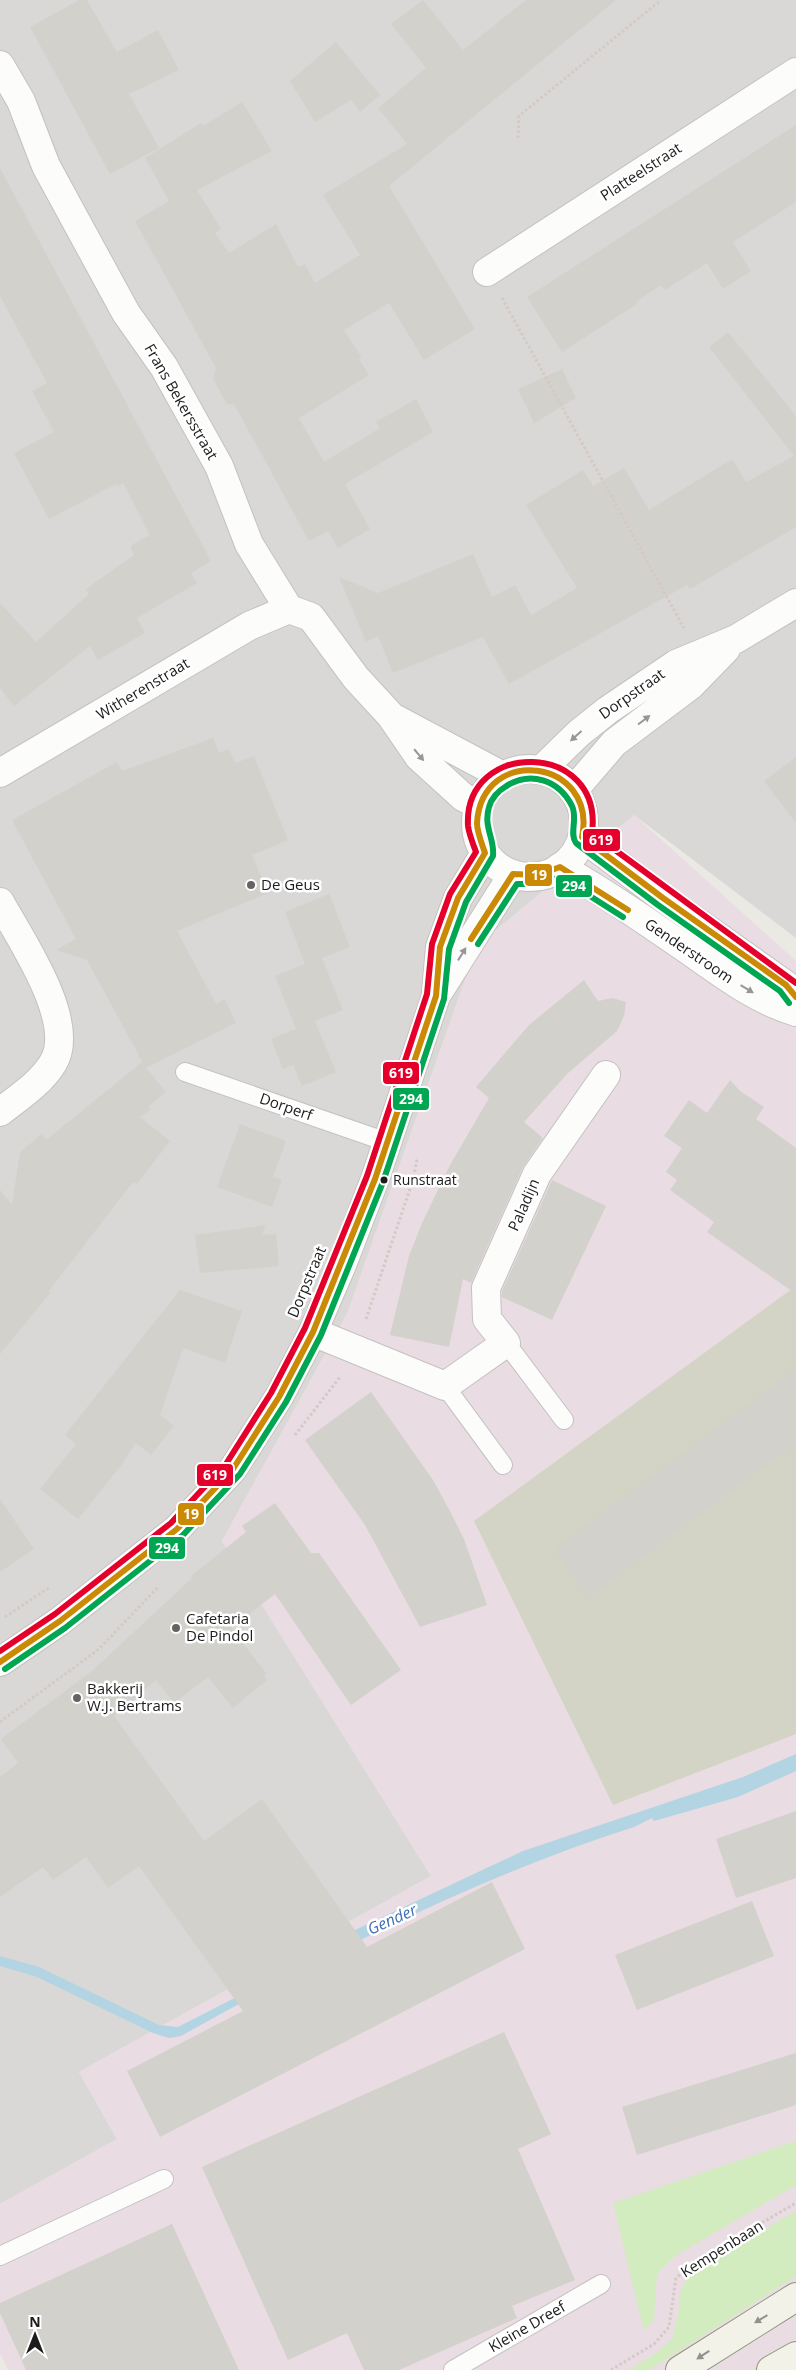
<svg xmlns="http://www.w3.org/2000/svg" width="796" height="2370" viewBox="0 0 796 2370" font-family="'Open Sans',sans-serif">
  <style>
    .residential { fill: #d9d8d6 }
    .industrial { fill: #e9dce3 }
    .construction { fill: #d3d4c5 }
    .grass { fill: #d2ecbf }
    .water { fill: #b3d4e2 }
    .building { fill: #d3d1cc }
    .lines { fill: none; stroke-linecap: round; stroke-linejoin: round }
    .service-casing { stroke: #c3c2c0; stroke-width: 20 }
    .minor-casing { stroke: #c3c2c0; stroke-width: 30 }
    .tertiary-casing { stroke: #c3c2c0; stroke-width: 30 }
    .secondary-casing { stroke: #90947c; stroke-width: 30 }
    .path { stroke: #d6c8c3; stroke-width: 3; stroke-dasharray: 2.5 2.5; stroke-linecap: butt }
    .service { stroke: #fcfcfb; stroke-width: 18 }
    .minor { stroke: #fcfcfb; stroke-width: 28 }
    .tertiary { stroke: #fcfcfb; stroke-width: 28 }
    .secondary { stroke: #f2f2e8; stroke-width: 28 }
    .bus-1-casing { stroke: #fff; stroke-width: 10 }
    .bus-2-casing { stroke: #fff; stroke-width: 10 }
    .bus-3-casing { stroke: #fff; stroke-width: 10 }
    .bus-1 { stroke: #cb8a06; stroke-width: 6 }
    .bus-2 { stroke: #00a651; stroke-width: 6 }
    .bus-3 { stroke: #e4002b; stroke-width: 6 }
    .oneway { fill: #979797 }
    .oneway2 { fill: #92928c }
    .poi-dot { fill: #646462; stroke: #fff; stroke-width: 2 }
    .bus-dot { fill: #1c1c1c; stroke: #fff; stroke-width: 2 }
    .labels { text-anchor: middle; stroke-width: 5; stroke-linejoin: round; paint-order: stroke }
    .bus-label { font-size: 14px; fill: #1c1c1c; stroke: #fff; text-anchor: start }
    .street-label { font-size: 15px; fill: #1c1c1c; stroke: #fff }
    .poi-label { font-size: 15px; fill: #1c1c1c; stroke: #fff; text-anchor: start }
    .water-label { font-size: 16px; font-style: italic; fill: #406fb3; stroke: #fff }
    .line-badge { stroke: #fff; stroke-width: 2 }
    .badge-label { font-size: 14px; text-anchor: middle; font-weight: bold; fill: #fff }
  </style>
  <rect width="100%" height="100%" fill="#eae9e4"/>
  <!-- residential -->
  <path class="residential" d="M0 0H796V938L634 815 477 946 347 1314 222 1541 431 1876 79 2072 117 2139 0 2204Z"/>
  <!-- industrial -->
  <path class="industrial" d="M634 815 796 961V2370H8L0 2353V2204L117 2139 79 2072 431 1876 222 1541 347 1314 477 946Z"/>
  <!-- construction -->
  <path class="construction" d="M796 1286V1734L613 1805 474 1521Z"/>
  <!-- grass -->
  <path class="grass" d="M796 2141V2185L675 2256 657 2274 654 2320 644 2331 613 2203Z
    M796 2211V2276L649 2370H628L656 2353 672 2339 678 2316 680 2293 688 2277 703 2265Z"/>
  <!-- water -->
  <path class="water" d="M796 1754V1771L738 1797 654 1821 652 1818 634 1827C475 1878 326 1954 181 2036L169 2038 153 2033 37 1977 0 1966V1956L39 1967 159 2025 178 2027 264 1983 355 1930 523 1851 743 1777Z"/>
  <!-- building -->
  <path class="building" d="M79 0H87L117 52 158 30 179 70 129 94 159 148 110 174 30 27Z
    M423 0 463 50 526 0H616L389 186 475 329 424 360 389 303 344 330 362 358 359 359 369 375 299 418 324 462 380 428 376 422 416 399 433 432 345 484 370 529 338 548 328 531 309 541 234 404H227L213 379 216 368 135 221 169 201 145 158 201 123 203 126 242 102 272 151 197 190 221 229 215 233 229 253 276 224 298 267 305 264 315 283 360 255 323 195 407 144 378 108 426 68 391 24Z
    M336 42 380 95 360 112 351 100 315 122 290 81Z
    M796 125V202L733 242 751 271 723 289 707 263 665 290 661 285 636 302 637 304 562 352 527 297Z
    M0 168 211 561 191 573 197 583 137 618 145 633 98 660 90 646 14 706 0 688V603L36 642 89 594 86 589 134 555 130 546 150 535 123 483 118 486 116 484 49 519 14 453 54 432 32 391 47 383 0 296Z
    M728 332 796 416V527L690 589 687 585 509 684 483 637 393 673 378 636 366 642 339 577 378 593 473 554 492 597 515 585 531 615 577 588 526 505 583 470 593 486 624 468 649 510 732 459 746 482 794 456 709 347Z
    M562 369 576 398 534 423 518 389Z
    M213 738 219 753 229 749 235 763 254 756 288 840 252 855 268 893 177 931 216 1004 225 999 236 1023 146 1068 166 1092 149 1106 151 1109 140 1117 170 1141 137 1184 133 1182 48 1292H51L0 1354V1190L12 1205 20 1152 42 1134 46 1140 142 1062 144 1065 87 960 56 950 76 939 12 820 117 762 122 771Z
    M796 757V823L764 781Z
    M329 894 350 947 322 958 343 1010 315 1021 336 1072 302 1086 293 1065 283 1069 271 1039 296 1029 275 976 305 964 285 912Z
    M584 980 598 1001 612 998 626 1002 624 1016 617 1031 567 1074 524 1122 543 1138 523 1167 471 1283 463 1279 449 1347 390 1335 409 1256 422 1223 450 1165 489 1098 476 1087 529 1025Z
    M730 1080 740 1091 764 1107 756 1119 796 1148V1294L707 1232 714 1222 670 1190 677 1180 666 1172 682 1148 664 1136 689 1100 707 1113Z
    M240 1124 286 1141 273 1177 282 1180 272 1207 217 1187Z
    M552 1180 606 1206 552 1320 502 1297V1291Z
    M266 1225 262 1235 276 1234 279 1266 200 1273 195 1235Z
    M180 1290 242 1311 225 1363 183 1348 160 1415 174 1426 151 1455 136 1443 122 1464 78 1519 40 1489 76 1444 65 1435Z
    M796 1369V1443L590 1597 554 1549Z
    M371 1392 433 1480 452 1515 464 1539 487 1605 420 1627 365 1525 305 1440Z
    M0 1499 34 1549 0 1572Z
    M275 1503 311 1553H319L401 1670 351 1705 275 1594 231 1628 267 1674 264 1676 267 1680 233 1708 208 1677 174 1703 156 1680 114 1716 204 1841 262 1799 367 1947 492 1882 525 1949 160 2137 127 2071 243 2011 139 1866 108 1888 86 1857 53 1880 43 1867 0 1897V1777L18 1763 1 1739 92 1671 192 1578 191 1576 246 1532 242 1526Z
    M796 1811V1878L736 1898 716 1839Z
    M752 1901 774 1956 637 2010 615 1955Z
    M504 2032 551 2134 518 2149 575 2280 512 2306 517 2318 399 2370H364L347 2333 288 2360 202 2167Z
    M796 2053V2105L637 2155 622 2107Z
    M172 2224 239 2370H26L0 2313V2303Z"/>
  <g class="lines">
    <!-- service casing -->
    <g class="service-casing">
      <path id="service" d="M185 1072 387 1142
        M506 1343 564 1420
        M445 1386 503 1465
        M0 2256 164 2179
        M453 2370 601 2284"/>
    </g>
    <!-- minor casing -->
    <g class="minor-casing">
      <path id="minor" d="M0 65 21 101 46 166 126 313 164 367 219 466 249 544 289 609 311 617 356 678 391 716 419 757 463 797 479 805
        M487 272 796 72
        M394 718 503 776
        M0 773 249 626 289 609
        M0 902C20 939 78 1022 53 1063 40 1084 19 1097 0 1112
        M313 1332 445 1386 506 1343 487 1319 486 1288 537 1174 606 1075"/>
    </g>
    <!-- tertiary casing -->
    <g class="tertiary-casing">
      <path id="tertiary" d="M476 823a54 54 0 1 1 108 0a54 54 0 1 1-108 0Z
        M541 770 579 733 608 710 676 664 736 639 796 603
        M573 791 614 743 691 685 726 649
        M582 837 663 898 786 985 796 997
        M560 867C604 892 646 921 688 950 722 974 756 1000 796 1012
        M436 991 440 947 458 898 485 853
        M0 1662 60 1621 177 1529 233 1469 279 1397 313 1332 342 1265 375 1179 436 996 513 874"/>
    </g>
    <!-- secondary casing -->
    <g class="secondary-casing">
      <path id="secondary" d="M680 2370 796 2297
        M771 2370 796 2356"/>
    </g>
    <!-- path -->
    <path class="path" d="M518 138 519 116 661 0
      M502 298 684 628
      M366 1319 413 1180 417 1159
      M295 1435 340 1377
      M5 1617 50 1587
      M0 1722 99 1649 158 1587
      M611 2370 654 2344 669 2327 676 2278 699 2259 796 2203"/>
    <!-- service -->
    <use href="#service" class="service"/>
    <!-- minor -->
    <use href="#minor" class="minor"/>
    <!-- tertiary -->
    <use href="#tertiary" class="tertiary"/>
    <!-- secondary -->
    <use href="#secondary" class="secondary"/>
    <!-- bus-1 casing -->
    <g class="bus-1-casing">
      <path id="bus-1" d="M471 939 513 874 538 875 560 867 628 910
        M0 1662 60 1621 177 1529 233 1469 279 1397 313 1332 375 1179 436 996 440 947 458 898 485 853C482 844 477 832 477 823 482 743 598 759 582 837L663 898 786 985 796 997"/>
    </g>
    <!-- bus-2 casing -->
    <g class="bus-2-casing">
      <path id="bus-2" d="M478 944 517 884H539L560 877 623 917
        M5 1669 65 1628 183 1535 240 1474 286 1402 321 1335 383 1182 444 999 449 949 466 902 493 856C495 839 483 827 489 807 491 799 498 791 505 787 530 770 559 780 572 806 578 818 569 834 576 843L658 905 780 991 789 1003"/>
    </g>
    <!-- bus-3 casing -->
    <g class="bus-3-casing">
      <path id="bus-3" d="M0 1651 55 1614 171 1523 226 1464 271 1393 305 1328 367 1176 427 994 432 944 450 894 476 852C473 844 469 834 468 826 463 739 604 740 592 833L796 983"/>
    </g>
    <!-- bus-1 -->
    <use href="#bus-1" class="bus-1"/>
    <!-- bus-2 -->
    <use href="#bus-2" class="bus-2"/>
    <!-- bus-3 -->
    <use href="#bus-3" class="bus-3"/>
  </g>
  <!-- one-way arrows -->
  <defs><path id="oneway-solid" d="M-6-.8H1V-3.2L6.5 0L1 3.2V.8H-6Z" transform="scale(1.25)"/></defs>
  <g class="oneway">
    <use href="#oneway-solid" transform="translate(644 720) rotate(-37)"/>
    <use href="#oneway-solid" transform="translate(576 736) rotate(138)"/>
    <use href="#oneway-solid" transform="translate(419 755) rotate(50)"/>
    <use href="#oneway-solid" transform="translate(462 954) rotate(-58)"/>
    <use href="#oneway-solid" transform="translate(747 989) rotate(31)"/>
  </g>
  <g class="oneway2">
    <use href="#oneway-solid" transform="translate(761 2319) rotate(149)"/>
    <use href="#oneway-solid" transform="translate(703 2355) rotate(147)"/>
  </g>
  <!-- markers -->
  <g class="poi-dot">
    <circle cx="251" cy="885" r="5"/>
    <circle cx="176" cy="1628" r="5"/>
    <circle cx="77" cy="1698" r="5"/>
  </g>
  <circle class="bus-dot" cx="384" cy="1180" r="4.5"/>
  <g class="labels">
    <!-- bus labels -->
    <g class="bus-label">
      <text x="393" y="1185">Runstraat</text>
    </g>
    <!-- street labels -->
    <g class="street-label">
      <text transform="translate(641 172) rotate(-33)" y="5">Platteelstraat</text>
      <text transform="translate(181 402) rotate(60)" y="5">Frans Bekersstraat</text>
      <text transform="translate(143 689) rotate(-31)" y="5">Witherenstraat</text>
      <text transform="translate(632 694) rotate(-35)" y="5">Dorpstraat</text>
      <text transform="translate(689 951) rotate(34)" y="5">Genderstroom</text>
      <text transform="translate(286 1107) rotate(19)" y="5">Dorperf</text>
      <text transform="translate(524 1205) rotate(-66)" y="5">Paladijn</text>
      <text transform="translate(307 1282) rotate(-67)" y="5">Dorpstraat</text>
      <text transform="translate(722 2249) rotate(-32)" y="5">Kempenbaan</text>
      <text transform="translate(527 2327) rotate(-30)" y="5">Kleine Dreef</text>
    </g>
    <!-- poi labels -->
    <g class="poi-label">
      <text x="261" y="890">De Geus</text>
      <text x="186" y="1624">Cafetaria<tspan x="186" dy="17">De Pindol</tspan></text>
      <text x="87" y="1694">Bakkerij<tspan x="87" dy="17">W.J. Bertrams</tspan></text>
    </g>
    <!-- water labels -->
    <g class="water-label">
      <text transform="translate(392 1919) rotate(-24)" y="6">Gender</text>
    </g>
  </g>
  <g class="line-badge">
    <rect x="582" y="828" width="39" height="24" rx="5" fill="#e4002b"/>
    <rect x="524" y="863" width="29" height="24" rx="5" fill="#cb8a06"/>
    <rect x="555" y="874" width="38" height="24" rx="5" fill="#00a651"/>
    <rect x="382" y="1061" width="38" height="24" rx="5" fill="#e4002b"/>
    <rect x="392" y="1087" width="38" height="24" rx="5" fill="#00a651"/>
    <rect x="196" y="1463" width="38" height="24" rx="5" fill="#e4002b"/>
    <rect x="177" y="1502" width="28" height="24" rx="5" fill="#cb8a06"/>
    <rect x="148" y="1536" width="38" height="24" rx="5" fill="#00a651"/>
  </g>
  <g class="badge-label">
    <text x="601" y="845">619</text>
    <text x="539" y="880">19</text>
    <text x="574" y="891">294</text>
    <text x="401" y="1078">619</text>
    <text x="411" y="1104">294</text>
    <text x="215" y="1480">619</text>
    <text x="191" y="1519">19</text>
    <text x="167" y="1553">294</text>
  </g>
  <!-- north arrow -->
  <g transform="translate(35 2335)" stroke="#ffffff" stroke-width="4" paint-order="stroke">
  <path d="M0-4L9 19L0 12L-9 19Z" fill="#1c1c1c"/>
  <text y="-8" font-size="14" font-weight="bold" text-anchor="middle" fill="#1c1c1c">N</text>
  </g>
</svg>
